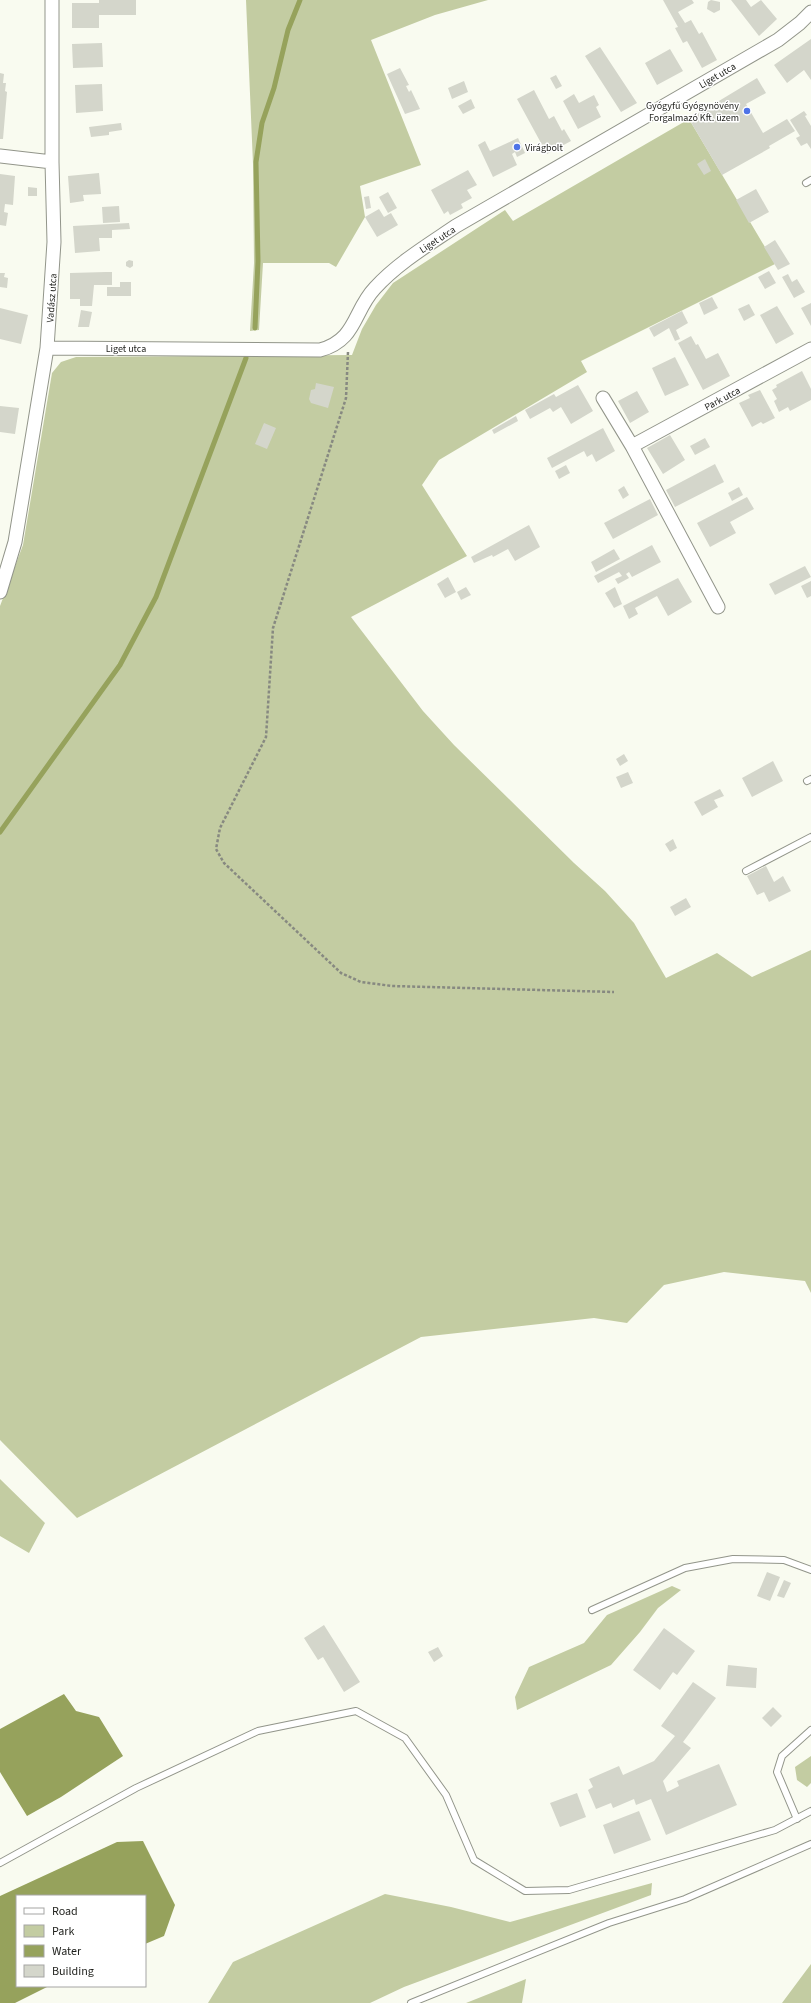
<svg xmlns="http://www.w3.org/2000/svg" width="811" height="2003" viewBox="0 0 811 2003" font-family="'Source Sans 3',sans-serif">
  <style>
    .green { fill: #c3cca2 }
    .water { fill: #96a25c }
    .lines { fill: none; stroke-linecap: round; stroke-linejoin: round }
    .stream { stroke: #96a25c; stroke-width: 5 }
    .building { fill: #d4d6cb }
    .lane-casing { stroke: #92958a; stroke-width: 8 }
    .street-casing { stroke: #92958a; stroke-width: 15 }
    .path { stroke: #878981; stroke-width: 2.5; stroke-dasharray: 3 2; stroke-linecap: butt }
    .lane { stroke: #fff; stroke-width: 6 }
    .street { stroke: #fff; stroke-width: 13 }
    .poi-dot { fill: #4e73e7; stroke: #fff; stroke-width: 1.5 }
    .labels { text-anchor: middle; stroke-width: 3; stroke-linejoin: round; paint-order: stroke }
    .street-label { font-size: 10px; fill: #1e1f1b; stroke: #fff }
    .poi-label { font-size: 10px; fill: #1e1f1b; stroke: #fff; text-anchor: end }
  </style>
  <rect width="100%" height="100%" fill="#f9fbf0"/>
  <!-- green -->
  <path class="green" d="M246 0H488L435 15 371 40 421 165 360 186 365 217 336 267 329 263H263L259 330 250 331 254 263 253 164Z
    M689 119 775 264 581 361 587 372 439 460 422 485 467 556 351 617 423 711 454 745 574 863 605 891 634 923 666 978 717 953 752 977 811 950V1293L805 1281 724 1272 664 1285 627 1323 594 1318 421 1337 77 1518 0 1440V606L23 545 52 373 61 362 76 357 352 355 362 329 376 305 393 283 505 210 513 221Z
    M0 1479 45 1523 29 1553 0 1536Z
    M672 1586 681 1590 658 1608 640 1632 611 1665 517 1710 515 1697 529 1667 584 1643 607 1615Z
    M811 1756V1783L807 1787 797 1780 795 1767Z
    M652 1883 651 1895 404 1987 370 2003H208L233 1962 385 1894 451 1907 510 1922Z
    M811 1964V2003H782Z
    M526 1979 522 2003H466Z"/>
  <!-- water -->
  <path class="water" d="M64 1694 76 1711 99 1717 123 1756 61 1797 27 1816 0 1772V1729Z
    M143 1841 175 1905 164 1936 145 1944V1896H17V1986H49L15 2003H0V1896L117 1842Z"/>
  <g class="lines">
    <!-- stream -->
    <path class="stream" d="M255 328 258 261 256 162 262 123 274 88 288 30 300 0
      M0 832 120 665 156 597 246 358"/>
  </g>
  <!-- building -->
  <path class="building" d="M99 0H136V15H99V28H72V3H99Z
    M663 0H692L694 3 678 12 685 23 691 20 699 34 702 32 717 60 702 68 687 41 683 43 675 28 678 27Z
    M711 0 720 2V10L714 13 707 9 708 2Z
    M731 0H746L751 7 761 0 777 19 759 36Z
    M811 39V80L804 70 787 83 774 65Z
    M102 43 103 67 73 68 72 44Z
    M600 47 637 103 621 112 585 56Z
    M670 49 683 71 657 85 645 63Z
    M400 68 409 85 406 86 409 92 411 90 420 109 405 114 387 74Z
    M0 73 4 74 3 83H6L5 91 7 92 3 139H0Z
    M556 75 562 86 556 89 550 78Z
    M757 78 766 93 746 104 763 133 787 119 795 131 769 146 770 148 722 175 689 119Z
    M464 81 468 92 452 99 448 88Z
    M102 84 103 111 76 113 75 85Z
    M534 90 549 119 554 116 562 131 564 129 571 141 547 154 517 99Z
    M574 94 579 103 594 95 599 105 596 107 601 117 578 129 563 101Z
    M471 99 475 108 463 114 458 106Z
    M804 111 807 115 805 116 811 126V149L807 143 801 146 796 138 800 136 790 120Z
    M121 123 122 130 109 132V135L91 137 89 127Z
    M518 138 525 153 517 157 515 152 512 154 517 165 493 177 478 145 485 141 490 151Z
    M705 159 711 171 704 175 697 164Z
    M468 170 477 185 467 190 472 198 461 204 463 208 450 215 448 211 444 214 431 190Z
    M99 173 101 194 83 195 84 201 70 203 68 176Z
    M0 174 15 176 13 205 5 204 4 212 8 213 6 226 0 225Z
    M28 187 37 188V196H28Z
    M756 189 769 212 749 223 736 200Z
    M388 192 397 208 388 213 379 197Z
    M369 196 371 208 366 209 364 197Z
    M119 206 120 222 103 223 102 207Z
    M379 209 384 217 391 213 398 225 377 237 365 217Z
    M129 223 130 229 112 230V238H99L100 251 75 253 73 226Z
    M775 240 790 264 778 270 764 247Z
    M129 260 133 261V266L130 268 126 266V262Z
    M769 271 776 283 765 289 758 277Z
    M106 272H112V285H94L92 306H80V299H70V273Z
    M0 273H5L4 277 8 278 7 288 0 287Z
    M788 274 792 282 797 279 805 292 794 298 782 277Z
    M120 282H131V296H107V287H120Z
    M712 297 718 308 704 315 699 303Z
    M811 303V326L801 308Z
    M749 304 755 315 744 321 738 309Z
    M777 306 794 334 776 344 760 315Z
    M0 308 28 315 21 344 0 339Z
    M81 310 92 312 89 327H78Z
    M682 311 688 323 676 330 680 339 675 341 669 328 654 337 649 328Z
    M691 336 696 345 698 344 706 359 718 353 730 376 703 390 678 343Z
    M675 357 689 385 665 396 652 368Z
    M802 371 811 389V400L790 411 788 407 779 412 774 401 777 399 772 390 777 387 776 385Z
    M316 383 334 387 328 408 311 403 309 399 311 390 315 389Z
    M578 385 593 411 571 424 561 407 553 412 550 408 530 419 525 410 554 394 556 397Z
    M760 390 775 418 763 424 761 422 752 427 739 403 750 398 748 395Z
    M637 391 649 412 630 423 618 401Z
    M0 406 19 408 15 434 0 432Z
    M516 416 518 421 494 434 492 430Z
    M264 423 276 428 267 449 255 444Z
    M603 428 615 451 596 462 592 454 587 457 584 451 552 468 547 458Z
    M670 435 685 460 663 474 647 448Z
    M705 438 710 447 695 455 690 446Z
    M715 464 724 482 675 507 666 490Z
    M566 465 570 473 559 479 555 471Z
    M624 486 629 495 623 499 618 490Z
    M739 487 743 495 732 501 728 493Z
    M747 497 754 509 730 522 736 533 710 547 697 523Z
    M650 499 658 515 613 539 604 523Z
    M529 525 540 547 515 561 508 549 493 557 492 555 474 563 471 557Z
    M652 545 661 562 632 577 629 572 626 574 629 578 618 584 615 579 622 576 619 572 598 583 594 576Z
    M614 549 620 559 596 572 591 562Z
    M805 566 811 577 775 595 769 584Z
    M448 577 456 592 445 598 437 584Z
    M678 578 692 602 668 616 657 596 635 608 638 614 629 619 623 606Z
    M811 581V596L807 598 801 586Z
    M466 587 471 595 461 600 457 592Z
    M615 587 622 604 614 608 605 593Z
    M624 754 628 761 620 766 616 759Z
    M773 761 783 781 752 797 742 778Z
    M628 772 633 783 621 788 616 777Z
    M720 789 724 796 714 800 718 807 702 816 694 802Z
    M673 839 677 848 670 852 665 844Z
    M766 866 774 882 783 876 791 891 769 902 764 892 757 895 747 876Z
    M686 898 691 907 675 916 670 907Z
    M767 1572 780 1577 770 1601 757 1596Z
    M784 1580 791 1583 784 1598 777 1596Z
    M324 1625 360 1682 344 1692 323 1657 318 1660 304 1638Z
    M664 1628 695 1651 677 1675 673 1672 660 1690 633 1670Z
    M438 1647 443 1656 434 1662 428 1652Z
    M728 1665 757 1668 756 1688 726 1686Z
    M693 1682 716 1698 683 1742 691 1748 663 1781 667 1792 679 1786 677 1781 719 1764 737 1805 666 1835 651 1799 636 1805 634 1799 613 1808 611 1803 596 1809 588 1790 593 1787 589 1779 619 1766 623 1775 654 1761 675 1736 661 1726Z
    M773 1707 782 1716 771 1727 762 1718Z
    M577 1793 586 1817 560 1827 550 1803Z
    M639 1811 651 1840 614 1854 603 1825Z"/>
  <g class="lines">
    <!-- lane casing -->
    <g class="lane-casing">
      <path id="lane" d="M806 183 811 180
        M807 781 811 779
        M746 871 811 837
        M592 1610 685 1568 733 1559 784 1560 811 1570
        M797 1819 777 1772 782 1756 811 1730
        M0 1863 136 1788 258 1731 356 1711 405 1738 446 1795 474 1860 525 1891 569 1890 775 1830 811 1811
        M411 2003 609 1923 685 1899 811 1844"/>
    </g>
    <!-- street casing -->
    <g class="street-casing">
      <path id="street" d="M0 156 52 162
        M47 348 320 350C357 340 353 311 375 288 398 263 428 245 456 226L778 40 800 23 811 12
        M603 398 632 446
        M0 592 15 542 47 348 54 242 52 162V0
        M718 607 632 446 811 349"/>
    </g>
    <!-- path -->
    <path class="path" d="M348 352 346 398 273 628 266 737 220 828 216 849 224 863 341 973 361 982 392 986 614 992"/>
    <!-- lane -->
    <use href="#lane" class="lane"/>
    <!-- street -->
    <use href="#street" class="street"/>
  </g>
  <!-- markers -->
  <g class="poi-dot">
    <circle cx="747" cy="111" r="4"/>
    <circle cx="517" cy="147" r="4"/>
  </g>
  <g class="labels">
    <!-- street labels -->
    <g class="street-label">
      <text transform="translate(717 75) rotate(-30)" y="4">Liget utca</text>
      <text transform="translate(437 239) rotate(-33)" y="4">Liget utca</text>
      <text transform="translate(51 298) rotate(-86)" y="4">Vadász utca</text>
      <text x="126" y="352">Liget utca</text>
      <text transform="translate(722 398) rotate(-28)" y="4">Park utca</text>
    </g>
    <!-- poi labels -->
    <g class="poi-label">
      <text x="739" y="109">Gyógyfű Gyógynövény<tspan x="739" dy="12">Forgalmazó Kft. üzem</tspan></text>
      <text x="525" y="151" text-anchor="start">Virágbolt</text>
    </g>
  </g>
  <!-- legend -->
  <rect x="16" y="1895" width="130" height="92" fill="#ffffff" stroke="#a5a5a4"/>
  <rect x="24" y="1908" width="20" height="6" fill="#ffffff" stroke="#a5a5a4"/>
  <text x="52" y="1915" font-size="12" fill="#1e1f1b">Road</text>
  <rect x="24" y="1925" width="20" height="12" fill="#c3cca2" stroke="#a5a5a4"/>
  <text x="52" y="1935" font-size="12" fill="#1e1f1b">Park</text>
  <rect x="24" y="1945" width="20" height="12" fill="#96a25c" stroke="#a5a5a4"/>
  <text x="52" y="1955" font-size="12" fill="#1e1f1b">Water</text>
  <rect x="24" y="1965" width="20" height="12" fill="#d4d6cb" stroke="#a5a5a4"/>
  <text x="52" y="1975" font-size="12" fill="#1e1f1b">Building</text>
</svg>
